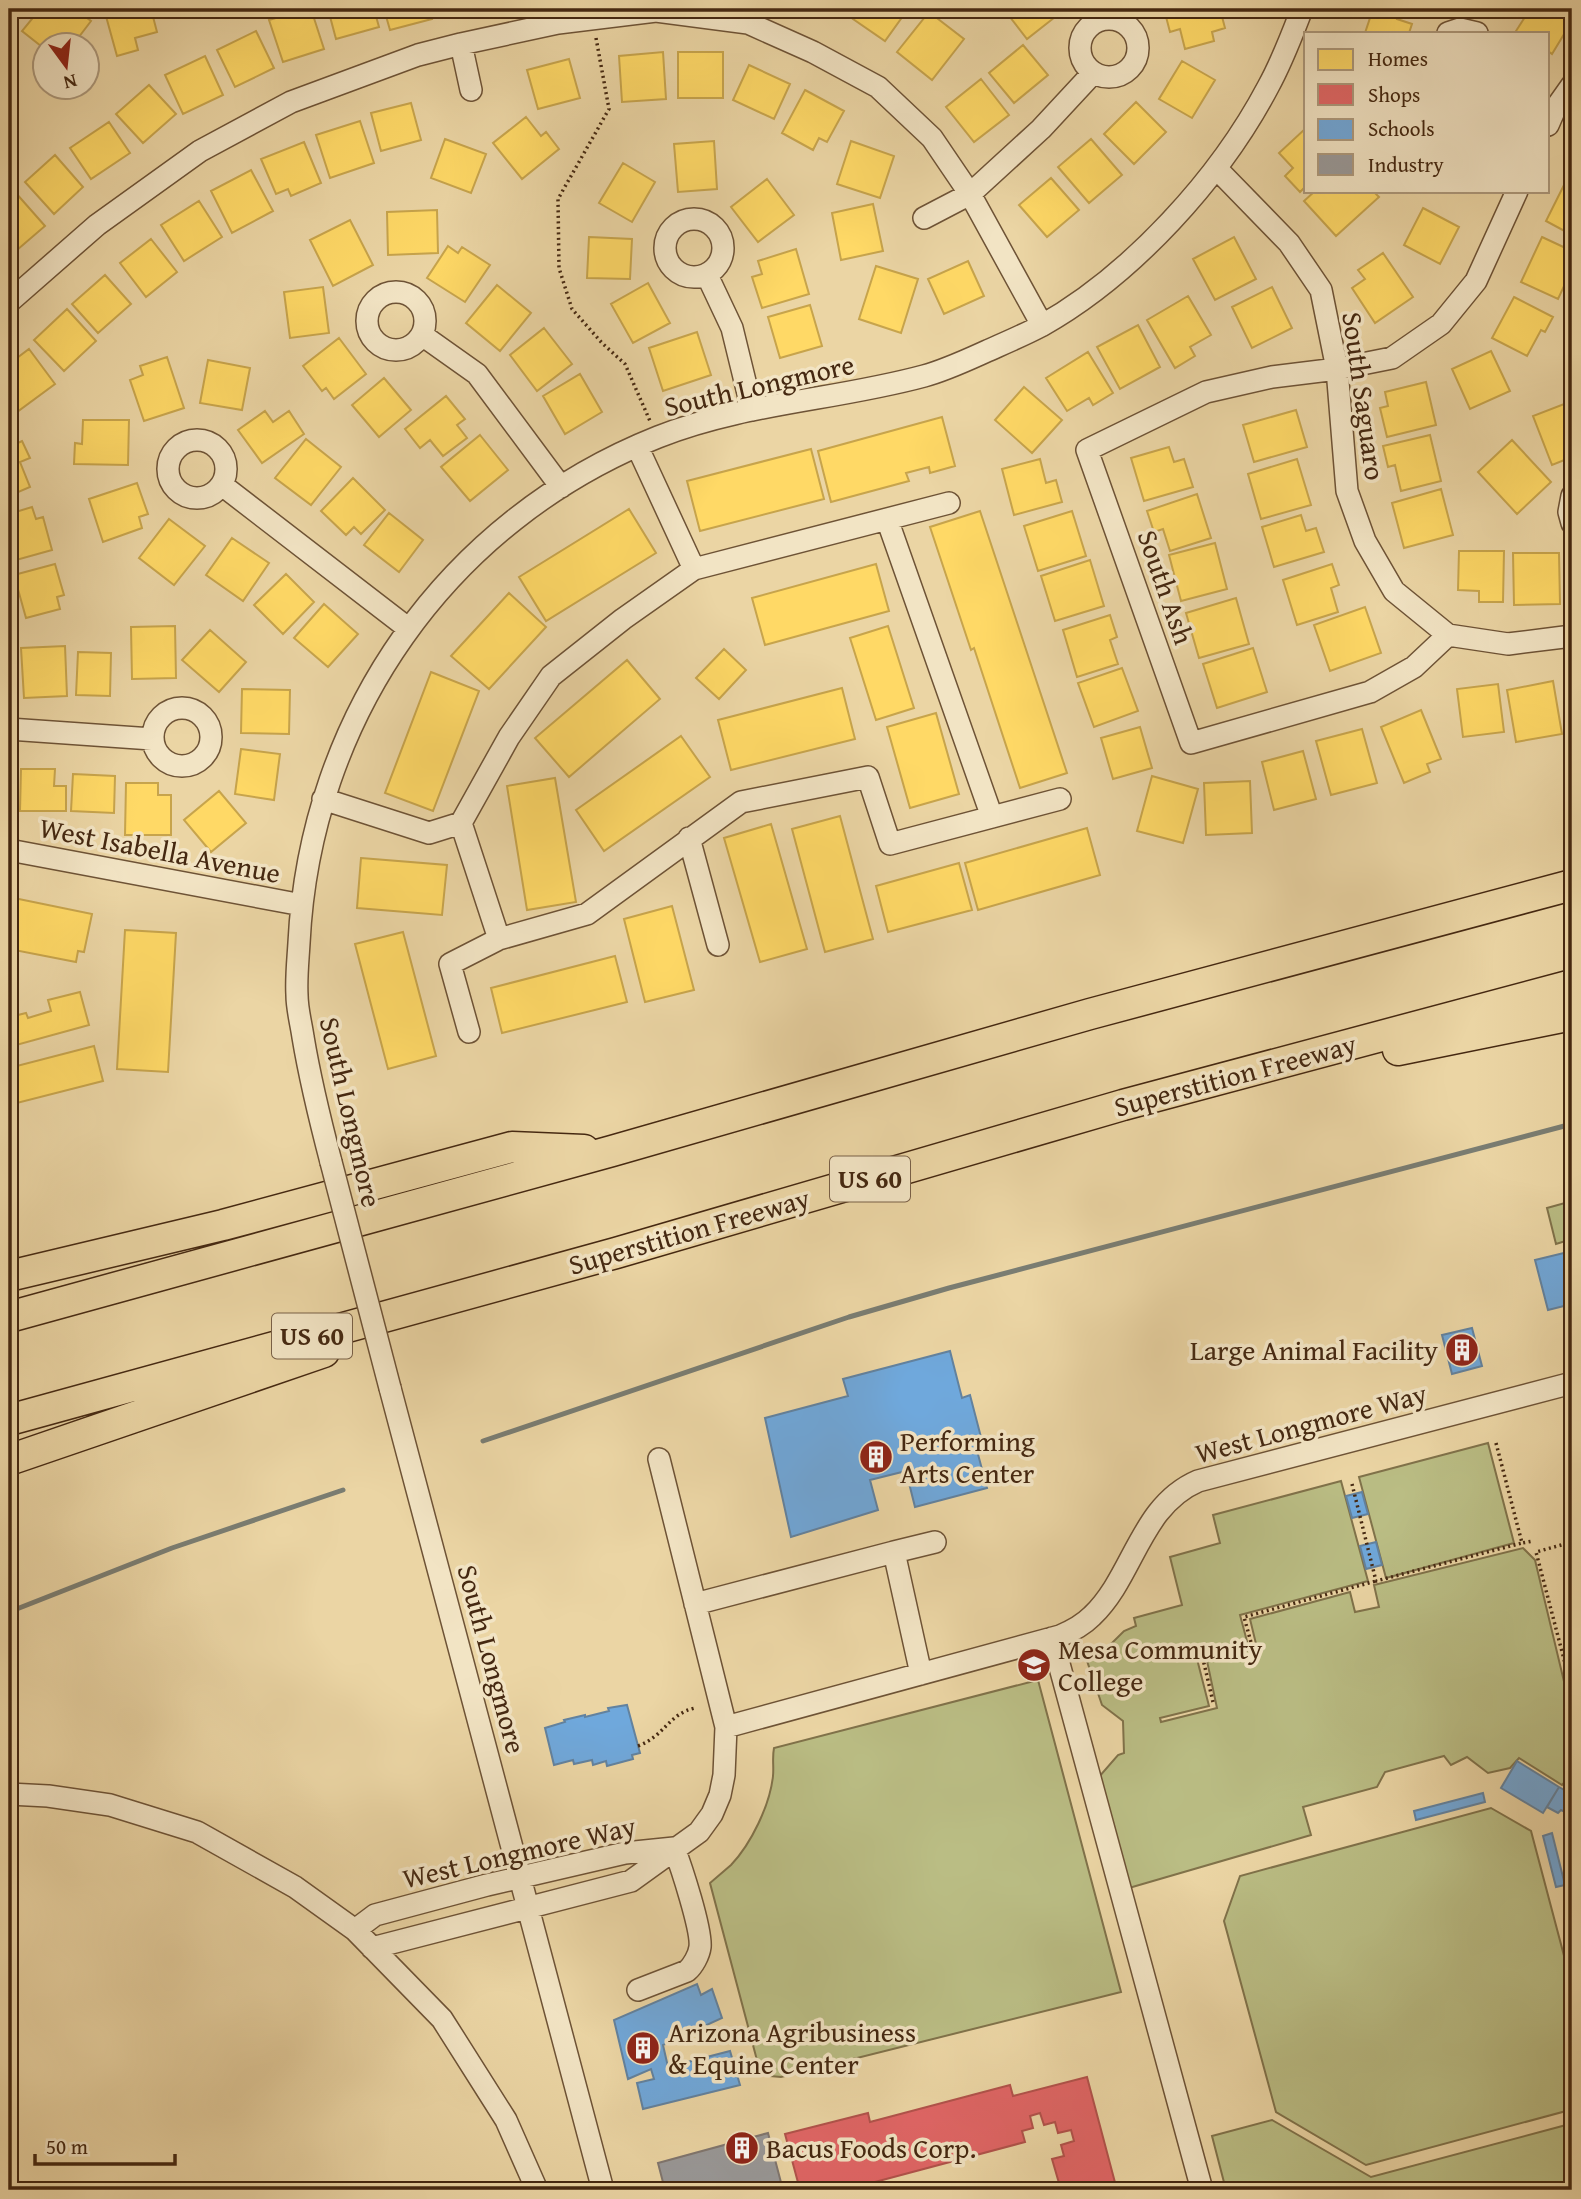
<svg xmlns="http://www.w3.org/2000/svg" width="1581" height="2199" viewBox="0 0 1581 2199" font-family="'Gentium Book Plus',serif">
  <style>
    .green { fill: #babd84; stroke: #80724a; stroke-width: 2 }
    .homes { fill: #ffd966; stroke: #c7a44c; stroke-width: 2 }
    .shops { fill: #e06666; stroke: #b2534c; stroke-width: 2 }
    .schools { fill: #6fa8dc; stroke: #62829f; stroke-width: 2 }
    .industry { fill: #999; stroke: #807770; stroke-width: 2 }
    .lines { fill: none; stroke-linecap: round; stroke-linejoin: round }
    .stream { stroke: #7a7d72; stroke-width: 5 }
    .minor-casing { stroke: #6e5336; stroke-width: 24 }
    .highway-casing { stroke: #452811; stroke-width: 33 }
    .path { stroke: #452811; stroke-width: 3.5; stroke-dasharray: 2 3.5; stroke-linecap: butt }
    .minor { stroke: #f2e4c4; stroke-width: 21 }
    .highway { stroke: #ebd5a4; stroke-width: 30 }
    .minor-bridge-casing { stroke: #6e5336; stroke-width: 24; stroke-linecap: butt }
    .minor-bridge { stroke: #f2e4c4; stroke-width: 21 }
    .labels { text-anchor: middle; stroke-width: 7; stroke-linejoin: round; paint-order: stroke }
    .shield { fill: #f2e4c4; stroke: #796047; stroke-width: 2 }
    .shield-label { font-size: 26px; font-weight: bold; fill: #452811 }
    .street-label { font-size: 28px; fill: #452811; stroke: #f2e4c4 }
    .poi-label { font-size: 28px; fill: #452811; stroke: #f2e4c4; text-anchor: start }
  </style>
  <rect width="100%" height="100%" fill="#ebd5a4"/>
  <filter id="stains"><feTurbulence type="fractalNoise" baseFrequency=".00286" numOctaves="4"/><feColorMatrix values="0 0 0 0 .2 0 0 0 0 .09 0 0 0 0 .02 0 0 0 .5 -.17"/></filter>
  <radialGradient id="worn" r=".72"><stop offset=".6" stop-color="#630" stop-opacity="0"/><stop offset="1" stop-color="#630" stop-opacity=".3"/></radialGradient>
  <!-- green -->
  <path class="green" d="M1572 1201V1239L1556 1244 1547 1208Z
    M1488 1443 1514 1543 1386 1578 1359 1477Z
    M1341 1481 1368 1581 1240 1615 1248 1645 1197 1659 1209 1706 1160 1718 1161 1722 1217 1708 1207 1661 1257 1648 1250 1619 1350 1592 1355 1612 1379 1607 1374 1585 1523 1548 1535 1560 1572 1715V1776H1570L1562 1785 1519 1758 1510 1768 1488 1773 1467 1757 1451 1765 1444 1756 1385 1772 1377 1787 1303 1807 1311 1835 1129 1888 1098 1778 1118 1755 1124 1753 1123 1721 1102 1705 1086 1658 1112 1643 1124 1631 1136 1626 1134 1618 1182 1605 1170 1557 1220 1543 1213 1515Z
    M1038 1680 1121 1992 781 2077 770 2076 758 2064 710 1883C717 1877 724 1871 731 1865 751 1844 770 1805 773 1776 774 1767 772 1758 774 1748Z
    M1491 1808 1531 1831 1572 1986V2103L1566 2111 1366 2165 1276 2112 1224 1921 1240 1876Z
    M1572 2119V2190H1226L1212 2136 1272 2120 1371 2177 1566 2125Z"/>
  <!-- homes -->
  <path class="homes" d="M40 9H75L91 21 72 46H46V50L22 31Z
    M104 9H151L157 32 135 38 138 50 117 56Z
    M306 9H311L324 49 283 62 269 20Z
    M328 9H374L379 27 336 39Z
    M384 9H430L432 19 390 30Z
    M860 9H908L885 41 853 19Z
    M1010 9H1063L1064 10 1027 39 1006 12Z
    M1164 9H1220L1225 28 1212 32 1214 41 1185 49 1180 29 1170 32Z
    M1373 9H1400L1397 19 1412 24 1409 33H1365Z
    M1530 9H1572V21L1552 54 1548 51V33H1520L1516 31Z
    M929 12 964 39 932 80 897 52Z
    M256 31 274 68 235 87 217 50Z
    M1023 45 1048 75 1014 103 989 73Z
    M663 52 666 99 622 102 619 56Z
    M678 52H723V98H678Z
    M205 56 223 95 183 114 165 75Z
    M569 59 580 98 538 109 527 70Z
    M1182 61 1215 80 1192 118 1159 99Z
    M749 65 790 84 774 119 733 100Z
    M981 79 1009 115 974 142 946 107Z
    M149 85 176 114 143 143 116 114Z
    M805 90 844 111 827 142 819 138 813 150 782 133Z
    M1136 102 1166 132 1134 164 1104 134Z
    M411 103 421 140 381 151 371 113Z
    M526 117 541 136 546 132 559 149 522 179 493 143Z
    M360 121 374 163 330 178 316 135Z
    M109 122 130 153 91 179 70 148Z
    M1306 128V186L1300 192 1285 176 1293 168 1279 153Z
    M445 139 486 154 471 193 431 178Z
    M1091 139 1122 175 1089 203 1058 167Z
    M714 141 717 189 678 192 674 144Z
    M851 141 894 156 880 198 837 184Z
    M304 142 321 183 291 196 288 189 276 194 261 159Z
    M55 155 83 187 54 214 25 182Z
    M623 163 655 182 632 222 599 203Z
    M251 170 273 211 232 233 211 191Z
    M1051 178 1079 210 1047 237 1019 205Z
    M767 179 794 215 758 242 731 207Z
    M1567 179 1572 182V235L1546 221Z
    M1315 191H1373L1379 197 1336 236 1304 201Z
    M15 192 45 226 10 256 9 197Z
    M199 201 222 237 184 261 161 225Z
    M873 204 883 251 841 260 832 213Z
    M1423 208 1459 227 1440 264 1404 245Z
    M437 210 438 253 388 255 387 212Z
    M350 220 373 265 333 286 310 240Z
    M589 237 632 239 630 279 587 278Z
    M1234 237 1256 279 1215 300 1193 259Z
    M1542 237 1572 251V269L1558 299 1521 282Z
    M151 239 177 272 146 297 120 263Z
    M448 246 458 253 462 247 490 265 465 302 427 278Z
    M796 249 809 294 762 308 752 277 762 274 758 261Z
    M1383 253 1413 297 1375 323 1352 288 1365 279 1358 270Z
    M968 261 984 296 944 314 928 279Z
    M876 266 918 279 901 333 859 319Z
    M105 275 131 304 98 333 72 304Z
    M648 283 670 323 633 343 611 304Z
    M497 285 531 313 500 351 466 323Z
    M323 287 329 333 290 338 284 292Z
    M1272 287 1292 328 1252 348 1232 307Z
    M1188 296 1211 335 1190 347 1195 356 1175 368 1147 320Z
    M1514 297 1553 317 1545 332 1541 330 1527 356 1492 338Z
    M810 305 822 346 780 358 768 317Z
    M67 309 96 341 64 371 34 340Z
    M1138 325 1160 367 1120 389 1097 347Z
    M544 328 572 364 537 391 510 355Z
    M697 332 711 375 663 391 649 348Z
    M339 338 366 374 334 399 326 388 322 391 303 366Z
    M29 349 55 384 17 412 9 401V364Z
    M1491 351 1510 391 1470 409 1452 369Z
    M1088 352 1113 393 1093 405 1089 398 1067 411 1046 378Z
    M167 357 184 408 144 421 130 380 143 375 140 366Z
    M208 360 250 368 242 410 200 403Z
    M580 374 602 412 565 434 543 396Z
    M384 378 411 410 379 437 352 405Z
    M1426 382 1436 425 1387 437 1380 408 1388 406 1385 392Z
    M1024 387 1062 420 1032 453 995 420Z
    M446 396 465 419 457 425 467 438 443 456 430 440 420 448 405 429Z
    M1572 401V457L1552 465 1533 416Z
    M1296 410 1307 447 1254 462 1243 425Z
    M265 411 273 422 289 411 304 434 262 463 238 430Z
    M942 417 955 466 930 473 929 467 906 473 909 481 831 502 818 451Z
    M83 420H129L128 465 74 464 75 443 82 444Z
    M480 435 508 470 470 501 441 467Z
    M1430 435 1441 481 1401 491 1395 465 1388 467 1383 446Z
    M306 439 341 467 311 505 275 478Z
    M1512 440 1551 482 1517 514 1478 472Z
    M22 441 30 458 20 462 30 487 9 496V447Z
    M1169 447 1174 462 1184 459 1193 487 1144 501 1131 458Z
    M811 449 824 499 700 531 687 481Z
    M1040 459 1046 483 1056 480 1062 502 1014 515 1002 469Z
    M1297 459 1311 505 1261 519 1248 474Z
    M353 478 385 510 361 534 354 527 346 535 321 511Z
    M137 483 148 514 139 517 142 528 103 542 89 499Z
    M1441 489 1453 535 1404 548 1392 503Z
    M1197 494 1211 538 1170 551 1163 529 1154 532 1147 511Z
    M32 507 36 519 43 517 52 550 9 562V514Z
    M629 509 656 553 546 621 519 577Z
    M980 511 1067 773 1020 788 974 648 971 650 930 527Z
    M1072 511 1086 556 1038 571 1024 526Z
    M389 513 423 540 399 572 364 545Z
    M1301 515 1306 531 1316 528 1324 552 1274 567 1262 527Z
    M169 519 205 546 174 585 139 558Z
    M232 538 269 563 243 601 206 575Z
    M1215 543 1227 589 1181 601 1169 555Z
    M1459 551H1504L1503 602H1479V591L1458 590Z
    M1513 553H1559L1560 604 1514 605Z
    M1090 560 1104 606 1055 621 1041 576Z
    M55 564 64 595 57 597 60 609 26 618 14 575Z
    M876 564 889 611 765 645 752 598Z
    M1332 564 1339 585 1331 588 1338 612 1297 625 1283 580Z
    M286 574 314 602 283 634 254 605Z
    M509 593 546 627 489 689 451 656Z
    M1236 598 1249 644 1199 658 1186 613Z
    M324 604 358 634 328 667 294 638Z
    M1365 607 1381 653 1330 671 1314 625Z
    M1110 615 1117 637 1110 640 1118 664 1077 677 1063 630Z
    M175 626 176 678 132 679 131 627Z
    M888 626 914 708 876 720 850 638Z
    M210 630 246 662 219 692 182 660Z
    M65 646 67 696 24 698 21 648Z
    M1253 648 1267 692 1217 708 1203 664Z
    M724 649 746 670 719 699 696 678Z
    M78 652 111 653 110 696 76 695Z
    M627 660 660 699 569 777 535 738Z
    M1122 668 1138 711 1094 727 1078 683Z
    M431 672 479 691 433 811 385 793Z
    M1572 676V715L1565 678Z
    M1553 681 1562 734 1516 742 1507 690Z
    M1498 684 1504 732 1463 737 1457 689Z
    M842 688 855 739 731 770 718 720Z
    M242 689 290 690 289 734 241 733Z
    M1421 710 1441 759 1427 764 1430 772 1404 783 1381 727Z
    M936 713 959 794 910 808 887 727Z
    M1140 727 1152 768 1113 779 1101 738Z
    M1362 729 1377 783 1331 795 1316 741Z
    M681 736 710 777 604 851 576 810Z
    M241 749 280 754 274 800 235 794Z
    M1303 751 1316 799 1274 810 1262 762Z
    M21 769H55L54 786H66V811H20Z
    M73 774 115 776 114 813 71 811Z
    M1152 776 1198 789 1183 843 1137 831Z
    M555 778 576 902 527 910 507 786Z
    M1250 781 1252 833 1206 835 1204 783Z
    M126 783H158V795H171V835H125Z
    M219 791 246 823 211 852 184 820Z
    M840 816 873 939 825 952 792 829Z
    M771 824 807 949 760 962 724 838Z
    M1087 828 1100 875 978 910 965 863Z
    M361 858 447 865 442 915 357 908Z
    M959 863 972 910 888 932 876 886Z
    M9 897 92 914 84 952 78 951 76 962 9 949Z
    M672 906 694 990 645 1002 624 919Z
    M125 930 176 933 168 1072 117 1069Z
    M403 932 436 1056 388 1069 355 944Z
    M615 956 627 1002 502 1033 491 988Z
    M80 992 89 1025 9 1047V1010L12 1009 14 1016 26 1013 28 1018 51 1011 48 1000Z
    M94 1046 103 1081 9 1105V1068Z"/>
  <!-- shops -->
  <path class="shops" d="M1087 2077 1117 2190H1061L1052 2159 1064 2156 1061 2145 1074 2141 1071 2130 1058 2133 1055 2122 1044 2125 1040 2113 1030 2116 1033 2128 1022 2131 1025 2142 845 2190H800L785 2134 868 2113 870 2122 1010 2085 1013 2096Z"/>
  <!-- schools -->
  <path class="schools" d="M1572 1251V1304L1548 1310 1535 1260Z
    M1472 1328 1482 1366 1452 1374 1442 1335Z
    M950 1351 962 1398 970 1395 982 1441 975 1443 987 1488 915 1507 906 1471 870 1480 878 1510 791 1537 765 1418 848 1396 843 1379Z
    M1362 1492 1368 1514 1352 1518 1346 1496Z
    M1376 1542 1382 1565 1366 1569 1360 1546Z
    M627 1705 640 1753 632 1755 633 1759 607 1766 606 1761 593 1765 592 1760 574 1764 573 1760 554 1765 545 1728 565 1722 564 1720 585 1715V1717L609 1711 608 1708Z
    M1517 1761 1559 1787 1543 1813 1501 1788Z
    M1572 1781 1571 1815 1561 1810 1558 1813 1547 1807 1559 1787 1566 1791Z
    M1483 1793 1485 1802 1416 1820 1414 1811Z
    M1552 1833 1565 1885 1556 1887 1543 1836Z
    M697 1984 701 1995 712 1989 722 2018 663 2045 668 2067 730 2051 740 2085 643 2109 637 2083 654 2079 651 2069 628 2079 614 2020Z"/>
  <!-- industry -->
  <path class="industry" d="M768 2133 783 2190H665L658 2163Z"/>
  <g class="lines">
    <!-- stream -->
    <path class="stream" d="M483 1441 849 1317 949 1288 1572 1124
      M9 1612 172 1548 343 1490"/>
    <!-- minor casing -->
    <g class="minor-casing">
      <path id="minor" d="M1080 48a29 29 0 1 1 58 0a29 29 0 1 1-58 0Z
        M1448 33 1460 29 1477 33
        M461 44 471 90
        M1548 125 1555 109 1572 85
        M1216 168 1289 243 1321 290 1337 369 1347 491 1365 541 1394 591 1448 635
        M1517 191 1476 281 1441 324 1392 358 1337 369 1272 377 1206 392 1087 450 1191 743 1370 692 1414 667 1448 635 1508 644 1572 636
        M924 218 970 194 1041 129 1093 73
        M665 248a29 29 0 1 1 58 0a29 29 0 1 1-58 0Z
        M707 275 732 328 752 410
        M367 321a29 29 0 1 1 58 0a29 29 0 1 1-58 0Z
        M9 302 97 225 200 151 291 102 418 55 461 44 558 23 656 11 748 23 813 52 878 87 932 138 970 194 1042 325
        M422 335 477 374 561 487
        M168 469a29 29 0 1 1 58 0a29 29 0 1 1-58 0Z
        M637 446 694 569
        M222 485 409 629
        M1572 496 1569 512 1572 523
        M949 503 694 569 623 619 551 676 509 737 461 823 499 939 587 914 741 802 868 777 890 844 1060 799
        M887 519 992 817
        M153 737a29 29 0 1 1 58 0a29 29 0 1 1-58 0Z
        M9 729 152 739
        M323 799 429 833 461 823
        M689 838 718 945
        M9 850 302 905
        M469 1032 450 964 499 939
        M331 1162C320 1120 310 1079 303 1037 301 1023 297 1009 297 995 296 978 298 960 299 943 310 717 447 521 658 437 743 403 836 400 924 376 946 370 967 360 987 351 1005 343 1024 335 1041 326 1132 275 1220 178 1268 87 1282 62 1292 35 1302 9
        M390 1388 603 2190
        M695 1604 894 1552
        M1052 1638 1202 2190
        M921 1674 894 1552 935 1542
        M726 1727 1060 1636C1072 1631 1083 1625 1092 1616 1134 1576 1140 1506 1198 1481L1572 1383
        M9 1794 48 1796 110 1805 197 1832 295 1887 355 1930 442 2019 506 2120 537 2190
        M355 1930 375 1915 487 1885 625 1853 674 1848
        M372 1948 631 1881 699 1832 712 1814 720 1795 724 1775 726 1727 659 1459
        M638 1990 687 1971C693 1966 699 1955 700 1947 702 1930 681 1866 674 1848"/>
    </g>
    <!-- highway casing -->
    <g class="highway-casing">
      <path id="highway" d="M1398 1050 1572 1015
        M9 1276 223 1225 512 1147 584 1150
        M9 1317 612 1151 1090 1014 1572 885
        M9 1420 616 1253 1123 1105 1572 985
        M9 1460 324 1352"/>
    </g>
    <!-- path -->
    <path class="path" d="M596 38 609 109 558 199 559 268 572 309 602 343 625 364 650 421
      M1496 1443 1522 1543 1533 1541
      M1352 1484 1376 1581 1522 1543
      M1572 1542 1536 1552 1572 1690
      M1213 1702 1203 1659 1252 1646 1244 1617 1376 1581
      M638 1746C665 1736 668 1714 695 1708
      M1572 1824 1565 1837C1572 1868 1564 1901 1572 1931"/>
    <!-- minor -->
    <use href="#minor" class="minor"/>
    <!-- highway -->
    <use href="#highway" class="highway"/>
    <!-- minor-bridge casing -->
    <g class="minor-bridge-casing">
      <path id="minor-bridge" d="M331 1162 390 1388"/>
    </g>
    <!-- minor-bridge -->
    <use href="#minor-bridge" class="minor-bridge"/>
  </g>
  <!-- icons -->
  <defs>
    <g id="building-disc" transform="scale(1.75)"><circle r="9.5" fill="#8f2418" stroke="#f2e4c4"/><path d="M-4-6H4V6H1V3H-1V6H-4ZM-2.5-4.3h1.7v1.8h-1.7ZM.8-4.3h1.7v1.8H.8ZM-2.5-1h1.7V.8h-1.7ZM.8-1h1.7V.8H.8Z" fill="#fff"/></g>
    <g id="university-disc" transform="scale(1.75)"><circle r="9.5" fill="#8f2418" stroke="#f2e4c4"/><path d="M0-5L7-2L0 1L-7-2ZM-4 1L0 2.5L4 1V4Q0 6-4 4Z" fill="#fff"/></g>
  </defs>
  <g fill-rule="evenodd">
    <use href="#building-disc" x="1462" y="1350"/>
    <use href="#building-disc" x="876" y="1457"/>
    <use href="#university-disc" x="1034" y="1665"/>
    <use href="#building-disc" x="643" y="2048"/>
    <use href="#building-disc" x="742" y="2148"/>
  </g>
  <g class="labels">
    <!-- shield labels -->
    <g class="shield">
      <rect x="830" y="1156.5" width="80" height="45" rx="5"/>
      <rect x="272" y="1313.5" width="80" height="45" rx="5"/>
    </g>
    <g class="shield-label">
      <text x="870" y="1188">US 60</text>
      <text x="312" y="1345">US 60</text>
    </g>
    <!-- street labels -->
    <g class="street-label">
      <text transform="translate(759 385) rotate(-13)" y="10">South Longmore</text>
      <text transform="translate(1364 396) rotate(82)" y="10">South Saguaro</text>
      <text transform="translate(1166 587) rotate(71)" y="10">South Ash</text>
      <text transform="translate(160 850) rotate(11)" y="10">West Isabella Avenue</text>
      <text transform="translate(1235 1075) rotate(-15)" y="10">Superstition Freeway</text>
      <text transform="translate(351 1112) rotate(77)" y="10">South Longmore</text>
      <text transform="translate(689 1231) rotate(-16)" y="10">Superstition Freeway</text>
      <text transform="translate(1311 1423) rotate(-15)" y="10">West Longmore Way</text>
      <text transform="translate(492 1659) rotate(75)" y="10">South Longmore</text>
      <text transform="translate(519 1852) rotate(-13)" y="10">West Longmore Way</text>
    </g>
    <!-- poi labels -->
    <g class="poi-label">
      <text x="1438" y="1360" text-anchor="end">Large Animal Facility</text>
      <text x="900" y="1451">Performing<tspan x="900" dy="32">Arts Center</tspan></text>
      <text x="1058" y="1659">Mesa Community<tspan x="1058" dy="32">College</tspan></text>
      <text x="668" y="2042">Arizona Agribusiness<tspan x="668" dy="32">&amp; Equine Center</tspan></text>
      <text x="766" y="2158">Bacus Foods Corp.</text>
    </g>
  </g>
  <!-- margin -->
  <rect width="1581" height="2199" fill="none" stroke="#ebd5a4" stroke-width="35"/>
  <rect x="10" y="10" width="1560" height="2178" fill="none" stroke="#452811" stroke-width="3.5"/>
  <rect x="18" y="18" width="1546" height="2164" fill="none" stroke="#452811" stroke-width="2"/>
  <!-- legend -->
  <rect x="1304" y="32" width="245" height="161" fill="#f2e4c4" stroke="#ad997c" stroke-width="2"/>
  <rect x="1318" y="49" width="35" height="21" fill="#ffd966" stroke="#ad997c" stroke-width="2"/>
  <text x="1368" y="66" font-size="21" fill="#452811">Homes</text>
  <rect x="1318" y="84" width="35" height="21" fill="#e06666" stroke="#ad997c" stroke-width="2"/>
  <text x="1368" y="102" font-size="21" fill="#452811">Shops</text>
  <rect x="1318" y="119" width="35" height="21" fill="#6fa8dc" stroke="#ad997c" stroke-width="2"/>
  <text x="1368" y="136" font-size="21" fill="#452811">Schools</text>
  <rect x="1318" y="154" width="35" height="21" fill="#999999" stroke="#ad997c" stroke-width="2"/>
  <text x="1368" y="172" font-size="21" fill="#452811">Industry</text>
  <!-- north arrow -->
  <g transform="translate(66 66) rotate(165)"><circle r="33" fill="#f2e4c4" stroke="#ad997c" stroke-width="2"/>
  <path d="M0-5L12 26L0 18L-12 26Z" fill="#8f2418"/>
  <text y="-10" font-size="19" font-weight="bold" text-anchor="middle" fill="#452811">N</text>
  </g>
  <!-- scale -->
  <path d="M35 2154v10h140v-10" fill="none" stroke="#452811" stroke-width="3.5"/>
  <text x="46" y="2154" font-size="21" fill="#452811" stroke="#f2e4c4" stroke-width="5" paint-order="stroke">50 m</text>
  <rect width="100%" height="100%" filter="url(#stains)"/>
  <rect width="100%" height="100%" fill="url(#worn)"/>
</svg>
